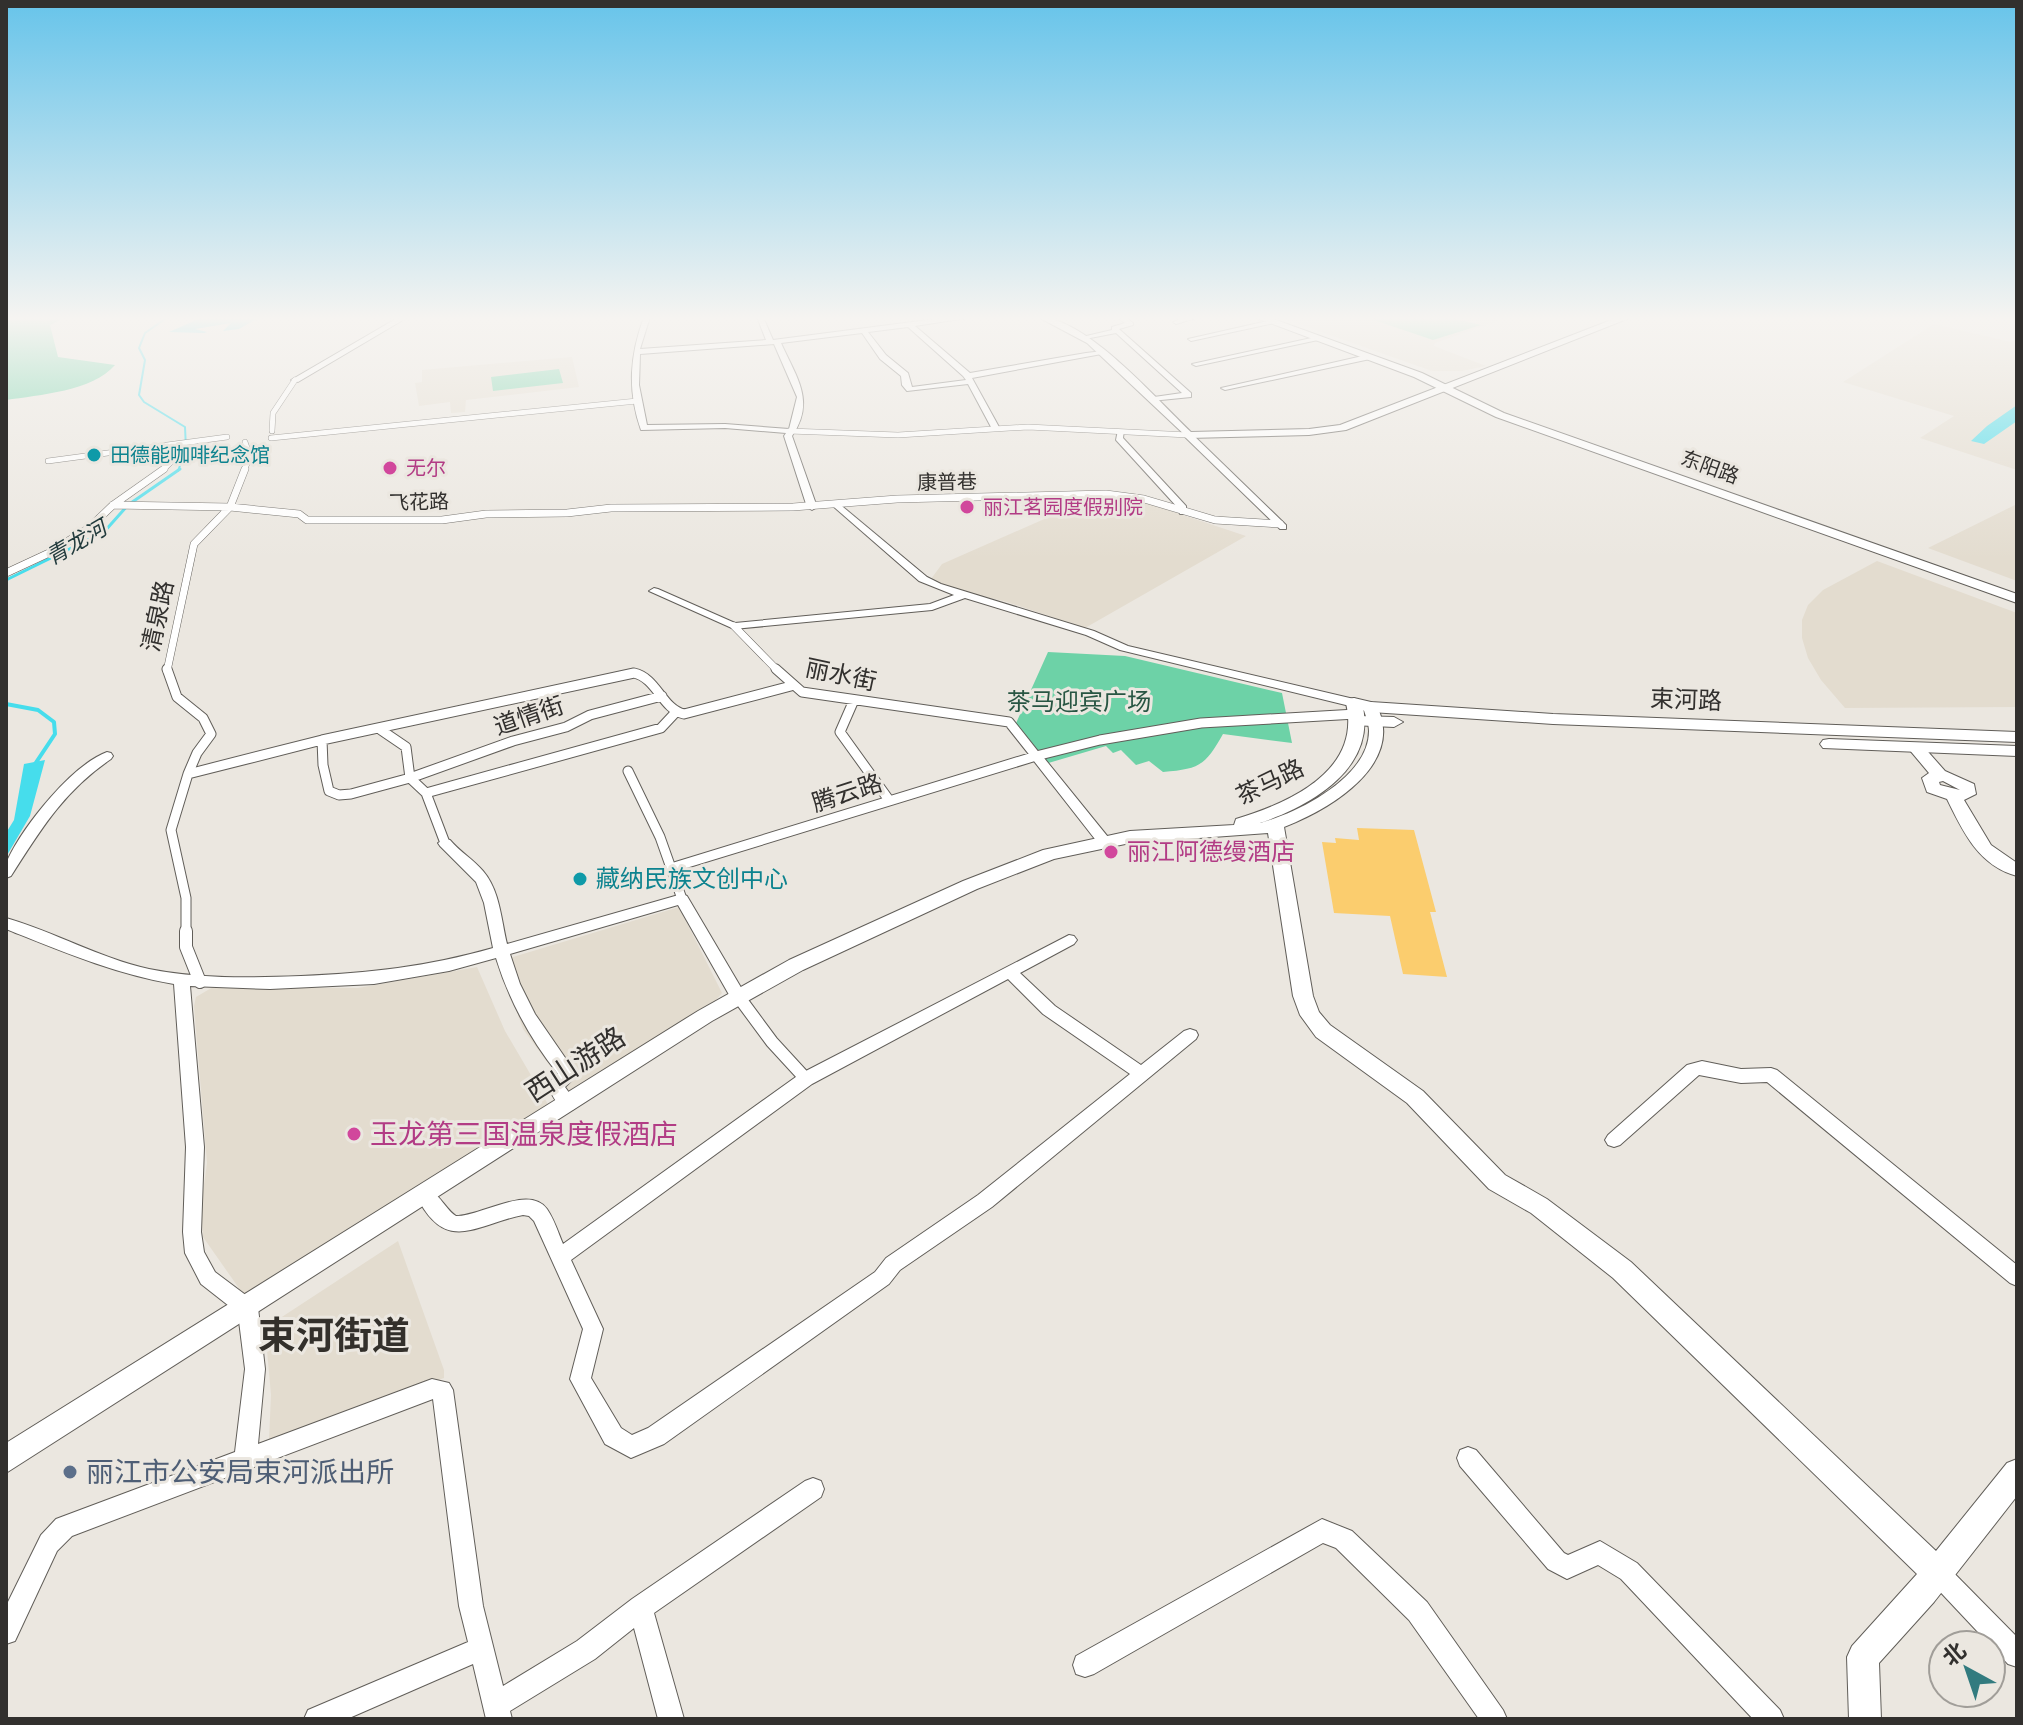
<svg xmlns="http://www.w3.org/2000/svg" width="2023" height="1725" viewBox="0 0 2023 1725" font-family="Ubuntu,'Noto Sans SC',sans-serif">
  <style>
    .built { fill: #e3dccf }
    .green { fill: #6dd2a7 }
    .water { fill: #46ddec }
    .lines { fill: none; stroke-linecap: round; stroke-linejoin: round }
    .stream-far2 { stroke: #46ddec; stroke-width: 2 }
    .stream-far1 { stroke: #46ddec; stroke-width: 3 }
    .stream { stroke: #46ddec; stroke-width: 4 }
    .building { fill: #fbcd6e }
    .pedestrian-far3-casing { stroke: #615e59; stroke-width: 6 }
    .pedestrian-far2-casing { stroke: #615e59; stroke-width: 8 }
    .pedestrian-far1-casing { stroke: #615e59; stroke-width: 11 }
    .pedestrian-casing { stroke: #615e59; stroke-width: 14 }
    .minor-casing { stroke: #615e59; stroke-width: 2 }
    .tertiary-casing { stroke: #615e59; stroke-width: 2 }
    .secondary-casing { stroke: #615e59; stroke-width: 2 }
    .pedestrian-far3 { stroke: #fff; stroke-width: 5 }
    .pedestrian-far2 { stroke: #fff; stroke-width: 7 }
    .pedestrian-far1 { stroke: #fff; stroke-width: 9 }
    .pedestrian { stroke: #fff; stroke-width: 12 }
    .minor { fill: #fff; fill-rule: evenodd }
    .tertiary { fill: #fff; fill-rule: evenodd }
    .secondary { fill: #fff; fill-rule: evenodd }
    .culture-dot { fill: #0f9aa8; stroke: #ebe7e0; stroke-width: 3 }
    .hotel-dot { fill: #d1479c; stroke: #ebe7e0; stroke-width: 3 }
    .service-dot { fill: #5c6f8a; stroke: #ebe7e0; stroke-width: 3 }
    .labels { text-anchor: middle; stroke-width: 6; stroke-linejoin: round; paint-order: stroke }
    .far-culture-label { font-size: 20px; fill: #0d838f; stroke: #ebe7e0; text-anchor: start }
    .far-street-label { font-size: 20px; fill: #32302e; stroke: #ebe7e0 }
    .far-hotel-label { font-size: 20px; fill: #b23c85; stroke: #ebe7e0; text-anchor: start }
    .far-water-label { font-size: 22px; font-style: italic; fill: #223b3d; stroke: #ebe7e0 }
    .street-label { font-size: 24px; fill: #32302e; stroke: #ebe7e0 }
    .park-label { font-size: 24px; fill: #285643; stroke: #ebe7e0 }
    .hotel-label { font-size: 24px; fill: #b23c85; stroke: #ebe7e0; text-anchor: start }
    .culture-label { font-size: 24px; fill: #0d838f; stroke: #ebe7e0; text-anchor: start }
    .near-street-label { font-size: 28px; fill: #32302e; stroke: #ebe7e0 }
    .near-hotel-label { font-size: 28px; fill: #b23c85; stroke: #ebe7e0; text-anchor: start }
    .near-service-label { font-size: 28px; fill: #4e5e75; stroke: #ebe7e0; text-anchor: start }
    .near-district-label { font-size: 38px; font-weight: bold; fill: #33302b; stroke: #ebe7e0 }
  </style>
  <rect width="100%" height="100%" fill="#ebe7e0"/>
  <!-- built -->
  <path class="built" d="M1279 317H1509L1435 343 1434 346 1486 366 1462 371H1432Z
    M1934 324 2011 342 2017 339V470L1920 438 1954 416 1843 382Z
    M572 357 579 387 466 400 465 412 451 413 450 402 419 406 415 383 422 382V370Z
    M1092 498 1141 501 1246 536 1085 628 1007 602 944 587 931 579 942 564Z
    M2017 504V581L1928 548Z
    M1877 561 2017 613V707L1845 708 1821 680 1808 658 1802 638V620L1808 605 1823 590Z
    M679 907 722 993 702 1016 570 1093 523 1029 503 973 506 959Z
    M477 967 505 1031 549 1106 243 1294 203 1237 201 1206 207 1163 194 1006 196 997 213 987 358 988Z
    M398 1241 444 1370V1378L269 1440 271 1395 265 1328Z"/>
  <!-- green -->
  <path class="green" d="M6 317H66L50 325 58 357 115 365C93 391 39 395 6 400Z
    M1365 317H1448L1481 325 1433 340Z
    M559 369 563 383 493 391 491 377Z
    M1048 652 1125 656 1282 693 1292 743 1223 734C1205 766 1199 769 1163 772L1149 761 1136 765 1121 750 1113 753 1106 746 1045 764 1013 730Z"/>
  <!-- water -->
  <path class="water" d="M203 317H258V318L239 329 223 331 231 323 195 329 207 332 204 333 169 332Z
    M2017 405V421L1984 444 1971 441 1987 426Z
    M45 760 30 816 6 857V833L14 820 24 764Z"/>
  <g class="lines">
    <!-- stream-far2 -->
    <path class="stream-far2" d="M168 317 145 333 139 348 145 360 139 395 144 402 185 427 186 449 178 471"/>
    <!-- stream-far1 -->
    <path class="stream-far1" d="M6 580 104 532 128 505 180 469"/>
    <!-- stream -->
    <path class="stream" d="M6 704 38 710 54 722 55 734 35 764"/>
  </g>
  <!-- building -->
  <path class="building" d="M1357 828 1414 830 1436 912H1430L1447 977 1403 974 1390 916 1334 913 1322 842 1336 843 1335 838 1359 840Z"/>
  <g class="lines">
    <!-- pedestrian-far3 casing -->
    <g class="pedestrian-far3-casing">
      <path id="pedestrian-far3" d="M272 431 273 413 295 380
        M789 431 898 435 1028 427 1188 435
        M271 438 637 401
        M156 446 170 449 172 461 162 471
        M48 461 227 437
        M244 471 250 456 245 442"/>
    </g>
    <!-- pedestrian-far2 casing -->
    <g class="pedestrian-far2-casing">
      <path id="pedestrian-far2" d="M113 505 230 507 299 514 307 520H442L486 514 567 513 611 508 793 507 897 499 1106 494 1144 499 1215 520 1280 524
        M6 573 49 553 89 528 113 505 164 469
        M734 626 778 671
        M167 671 194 544 230 507 245 469"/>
    </g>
    <!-- pedestrian-far1 casing -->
    <g class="pedestrian-far1-casing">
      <path id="pedestrian-far1" d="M167 669 177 697 203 718 211 734 197 753 188 774 171 830 186 898V933
        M776 669 802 692 1009 722 1036 756
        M854 700 840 732 889 800
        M381 730 406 747 410 778 426 793 445 843
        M322 740 323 765 329 791 339 795 351 794 410 778 513 741 566 727 590 715 662 696
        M628 771 660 837 682 899
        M188 774 322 740 634 673C657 678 662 709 684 714L791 686
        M426 793 661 728 676 712
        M671 868 1036 756 1100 740 1201 723 1356 714"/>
    </g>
    <!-- pedestrian casing -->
    <g class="pedestrian-casing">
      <path id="pedestrian" d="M186 931V947L200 982
        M738 996 772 1042 806 1079"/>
    </g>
    <!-- minor casing -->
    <g class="minor-casing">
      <path id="minor" d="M399 317H408L298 382 291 380Z
        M644 317H650L640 349 766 340 757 317H763L773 340 951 317H973L915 326 970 373 1086 353 1103 351 1107 353 972 378 999 427 995 429 991 427 968 384 907 391 902 385 901 376 880 359 862 333 781 343C796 377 816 401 792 436L817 507 812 510 807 507 784 436 786 433 725 428 641 430C627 390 630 355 644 317ZM908 327 963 376 966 380 912 387 908 373 886 355 868 332ZM774 344 797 397 789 429 725 424 647 425 639 385 640 354Z
        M1117 317H1125L1133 323V325L1119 329 1191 393V397L1151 401V397H1154L1182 393 1116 333 1085 339 1082 337 1112 330V327L1125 323Z
        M1186 317H1199L1176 324 1173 322Z
        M1272 320 1274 323 1191 341 1188 339Z
        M1316 337 1318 340 1196 366 1192 364Z
        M1367 355 1370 359 1225 390 1221 388Z
        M1118 430H1124L1123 438 1186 506V514H1180L1178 508 1116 440Z
        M1185 433H1191L1286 525V529H1280L1185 437Z
        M837 502 927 577 941 584 1094 631 1128 646 1354 699 1360 703 1354 707 1120 650 1086 635 965 598 932 610 734 629 649 591 654 588 658 589 735 623 930 604 954 595 919 581 834 507 832 505Z
        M107 752 111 753 113 756 111 759C64 791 41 829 11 876L6 878C6 871 5 865 8 859 24 825 72 765 107 752Z
        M1036 752 1040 753 1108 837 1110 840 1108 843H1098L1030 756Z
        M445 839 450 840C460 852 473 859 483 871 500 891 501 919 507 944L682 894 687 896 746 996 744 1000H732L678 905 510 954 520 984 535 1014 577 1075 565 1087 577 1104 574 1109C560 1114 553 1096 547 1085L558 1074C530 1039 509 1000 496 958L449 971 374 984 270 989 190 986 204 1147 201 1232 204 1252 215 1272 255 1302 258 1308 265 1369 258 1444 432 1379 449 1383 453 1390 483 1606 503 1686 577 1641 632 1599 805 1481 813 1478 821 1481 824 1489 821 1497 654 1613 684 1719H658L634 1628 595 1659 510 1711 512 1719H486L473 1664 347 1719H304L308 1710 468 1642 459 1606 433 1399 72 1536 57 1551 15 1641 6 1644V1606L41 1535 56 1519 235 1452 245 1369 238 1313 201 1284 185 1253 183 1232 186 1147 174 984C115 974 61 951 6 929V918C55 932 99 958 149 969 199 979 250 978 301 976 370 973 426 967 493 948L484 903 476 882 440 846 438 843Z
        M1069 935 1074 936 1077 940 1074 944 1020 973 1055 1006 1141 1065 1184 1031 1190 1029 1196 1031 1198 1035 1196 1039 992 1207 900 1270 889 1284 664 1444 631 1458 605 1444 570 1379 583 1329 534 1221 529 1216 523 1215C476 1224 446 1256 416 1195L418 1189C436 1184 443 1208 456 1216 482 1216 529 1184 547 1209 554 1219 558 1232 563 1244L800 1074ZM1008 979 1043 1014 1130 1074 978 1195 886 1258 875 1272 648 1428 632 1435 621 1428 591 1378 603 1329 571 1260 812 1084Z
        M1702 1061 1741 1069 1771 1068 1777 1070 2017 1265V1286L2010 1283 1767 1082 1741 1083 1699 1075 1620 1145 1614 1147 1608 1145 1605 1140 1608 1135 1687 1065Z
        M1468 1447 1476 1450 1564 1553 1568 1555 1600 1541 1637 1563 1780 1710 1784 1719H1753L1621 1579 1598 1565 1567 1579 1548 1569 1460 1466 1457 1458 1460 1450Z
        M1322 1519 1352 1531 1427 1602 1503 1710 1507 1719H1479L1409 1620 1336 1548 1323 1543 1094 1674 1085 1677 1076 1674 1073 1665 1076 1656Z
        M1937 1560 1945 1564 2017 1637V1667L2008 1664 1929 1580 1925 1572 1929 1564Z"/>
    </g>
    <!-- tertiary casing -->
    <g class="tertiary-casing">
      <path id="tertiary" d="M1038 317C1086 317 1156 399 1191 432L1309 429 1340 425 1619 317H1632L1346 430 1309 435 1188 438 1087 343Z
        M1354 698 1362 703C1378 767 1313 805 1260 823 1298 813 1369 777 1369 731 1369 724 1365 714 1363 707L1371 702 1376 704C1407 764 1330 809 1284 827L1313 996 1319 1012 1330 1025 1423 1091 1505 1175 1547 1199 1631 1262 1936 1551 2007 1463 2017 1459V1496L1934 1602 1879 1663 1881 1719H1849L1847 1657 1852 1646 1917 1574 1613 1278 1531 1213 1489 1189 1407 1103 1316 1037 1300 1015 1293 996 1268 833 1130 843 1054 859 977 889 803 970 712 1021 6 1473V1443L698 1011 789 960 963 881 1043 850 1130 831 1234 825 1236 819C1289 803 1362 771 1346 703Z
        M1916 743 1922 745 1945 771 1974 784 1976 794 1964 800 1991 845 2017 863V876C1979 866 1963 832 1947 799L1927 792 1922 778 1929 773 1908 748ZM1943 781 1960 790 1940 785 1939 782Z"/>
    </g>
    <!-- secondary casing -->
    <g class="secondary-casing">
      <path id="secondary" d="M1254 317H1268L1422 373 1504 413 2017 594V603L1496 417 1414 377Z
        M1354 698 1371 702 1553 714 2017 732V742L1553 724 1371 712 1348 707 1346 703 1348 699Z
        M1358 716 1394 717 1403 722 1394 727 1352 725 1349 721 1352 717Z
        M1829 739 2017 746V756L1823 748 1820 744 1823 740Z"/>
    </g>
    <!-- pedestrian-far3 -->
    <use href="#pedestrian-far3" class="pedestrian-far3"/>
    <!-- pedestrian-far2 -->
    <use href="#pedestrian-far2" class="pedestrian-far2"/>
    <!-- pedestrian-far1 -->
    <use href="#pedestrian-far1" class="pedestrian-far1"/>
    <!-- pedestrian -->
    <use href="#pedestrian" class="pedestrian"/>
    <!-- minor -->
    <use href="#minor" class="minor"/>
    <!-- tertiary -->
    <use href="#tertiary" class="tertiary"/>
    <!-- secondary -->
    <use href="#secondary" class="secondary"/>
  </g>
  <!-- sky -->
  <linearGradient id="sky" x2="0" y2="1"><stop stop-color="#67c4ea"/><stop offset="0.57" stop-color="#f6f4f1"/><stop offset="1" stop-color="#f6f4f1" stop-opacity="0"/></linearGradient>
  <rect width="2023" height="559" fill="url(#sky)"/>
  <!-- markers -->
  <g class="culture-dot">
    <circle cx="94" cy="455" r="8"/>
    <circle cx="580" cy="879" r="8"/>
  </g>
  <g class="hotel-dot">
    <circle cx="390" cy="468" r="8"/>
    <circle cx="967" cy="507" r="8"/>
    <circle cx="1111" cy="852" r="8"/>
    <circle cx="354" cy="1134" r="8"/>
  </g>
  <circle class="service-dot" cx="70" cy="1472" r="8"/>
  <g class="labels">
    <!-- far-culture labels -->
    <g class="far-culture-label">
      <text x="110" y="462">田德能咖啡纪念馆</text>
    </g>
    <!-- far-street labels -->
    <g class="far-street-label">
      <text transform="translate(1710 467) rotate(20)" y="7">东阳路</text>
      <text transform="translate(947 482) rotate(-1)" y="7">康普巷</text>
      <text transform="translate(419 502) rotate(-2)" y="7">飞花路</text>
    </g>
    <!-- far-hotel labels -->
    <g class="far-hotel-label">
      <text x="406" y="475">无尔</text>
      <text x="983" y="514">丽江茗园度假别院</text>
    </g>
    <!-- far-water labels -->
    <g class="far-water-label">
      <text transform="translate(76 542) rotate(-30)" y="8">青龙河</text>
    </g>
    <!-- street labels -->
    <g class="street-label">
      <text transform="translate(158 616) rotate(-78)" y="8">清泉路</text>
      <text transform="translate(841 675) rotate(12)" y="8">丽水街</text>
      <text transform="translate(1686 700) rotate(2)" y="8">束河路</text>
      <text transform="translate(529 716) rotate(-19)" y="8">道情街</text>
      <text transform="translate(1270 782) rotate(-26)" y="8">茶马路</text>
      <text transform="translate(847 793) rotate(-18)" y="8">腾云路</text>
    </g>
    <!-- park labels -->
    <g class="park-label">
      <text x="1079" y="710">茶马迎宾广场</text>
    </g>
    <!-- hotel labels -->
    <g class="hotel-label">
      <text x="1127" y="860">丽江阿德缦酒店</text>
    </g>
    <!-- culture labels -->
    <g class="culture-label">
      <text x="596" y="887">藏纳民族文创中心</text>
    </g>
    <!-- near-street labels -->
    <g class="near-street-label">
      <text transform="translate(575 1064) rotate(-33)" y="10">西山游路</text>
    </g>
    <!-- near-hotel labels -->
    <g class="near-hotel-label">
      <text x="370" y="1144">玉龙第三国温泉度假酒店</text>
    </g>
    <!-- near-service labels -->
    <g class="near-service-label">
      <text x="86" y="1482">丽江市公安局束河派出所</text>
    </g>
    <!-- near-district labels -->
    <g class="near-district-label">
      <text x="334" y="1349">束河街道</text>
    </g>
  </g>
  <!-- border -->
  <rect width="2023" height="1725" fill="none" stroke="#32302e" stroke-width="16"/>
  <!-- north arrow -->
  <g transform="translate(1967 1669) rotate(320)"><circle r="38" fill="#ebe7e0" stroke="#a19e99" stroke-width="2"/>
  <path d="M0-6L14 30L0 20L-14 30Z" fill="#327b7f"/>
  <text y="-12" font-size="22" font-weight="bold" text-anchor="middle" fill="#32302e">北</text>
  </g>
</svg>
